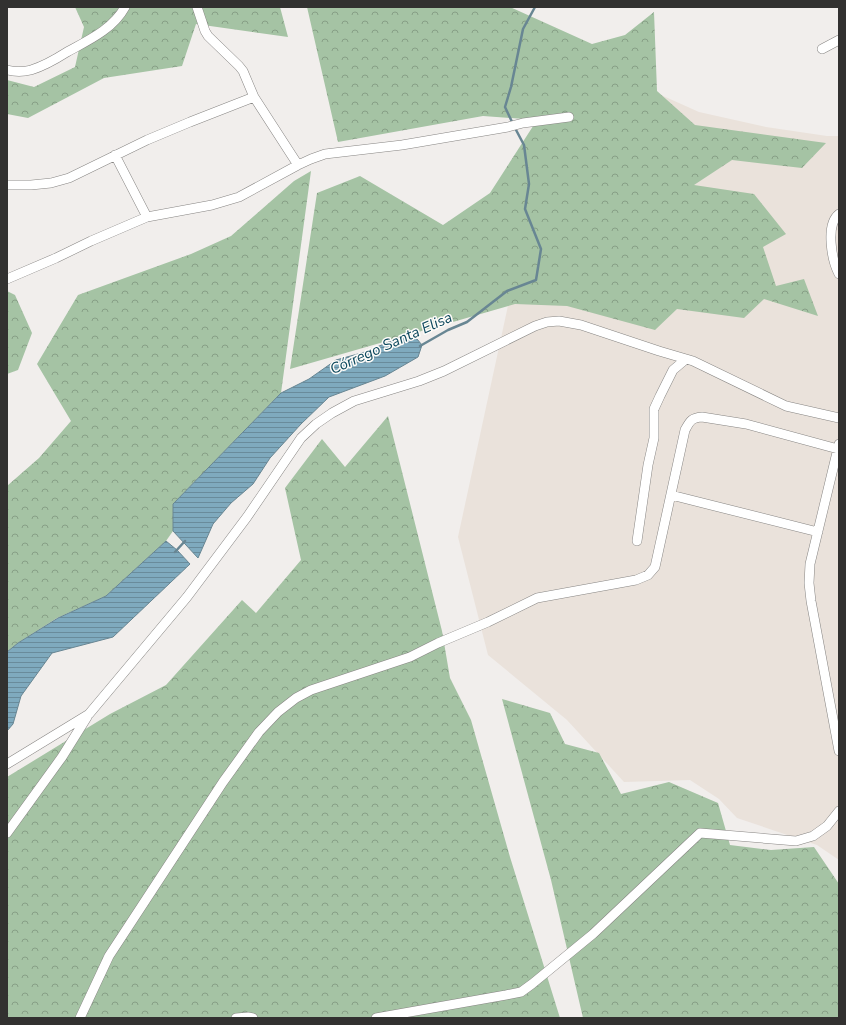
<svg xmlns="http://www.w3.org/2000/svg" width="846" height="1025" viewBox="0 0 846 1025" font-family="'Nunito Sans',sans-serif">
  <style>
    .built { fill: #eae2db }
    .forest { fill: url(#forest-crowns) }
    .water { fill: url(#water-rules); stroke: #688693 }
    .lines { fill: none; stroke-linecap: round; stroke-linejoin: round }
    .stream { stroke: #688693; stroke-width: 2.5 }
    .minor-casing { stroke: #878583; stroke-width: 10 }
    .minor { stroke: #fff; stroke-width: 9 }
    .labels { text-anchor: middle; stroke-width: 3; stroke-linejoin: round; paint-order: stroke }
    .water-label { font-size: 15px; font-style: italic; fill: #0d485d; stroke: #fefcf9 }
  </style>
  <defs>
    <pattern id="forest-crowns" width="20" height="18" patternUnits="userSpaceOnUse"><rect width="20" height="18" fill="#a5c3a4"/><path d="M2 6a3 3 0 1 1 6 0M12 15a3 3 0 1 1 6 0" fill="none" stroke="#879f86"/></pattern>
    <pattern id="water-rules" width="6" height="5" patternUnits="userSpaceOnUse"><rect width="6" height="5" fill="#7faabe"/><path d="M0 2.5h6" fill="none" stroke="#698b9b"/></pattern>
  </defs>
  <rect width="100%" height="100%" fill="#f1eeec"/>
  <!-- built -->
  <path class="built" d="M632 82 699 112 766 127 827 136H839V860L817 845 737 818 719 799 690 780 624 782 567 720 488 655 458 537 542 148Z"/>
  <!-- forest -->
  <path class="forest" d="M75 7H280L288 37 196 24 182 66 104 78 28 118 7 114V80L34 87 75 67 84 27Z
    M307 7H510L592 44 625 35 654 12 657 91 695 125 826 143 802 168 732 160 694 185 754 194 786 234 763 247 776 286 804 279 818 316 764 299 744 318 677 309 655 330 567 306 515 304 290 369 317 193 360 176 443 225 490 193 537 120 483 116 338 142Z
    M311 171 281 393 173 504V531L166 541 106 596 57 618 18 643 7 652V486L39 458 71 421 37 364 78 295 191 254 231 236 294 181Z
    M7 291 15 295 32 333 18 370 7 374Z
    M388 416 442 631 450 678 471 720 510 857 560 1018H7V777L110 714 166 685 242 600 256 613 301 560 285 488 322 439 345 467Z
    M502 699 550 713 565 744 599 753 621 794 669 782 718 803 730 845 771 850 814 847 839 884V1018H583L551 880Z"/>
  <!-- water -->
  <path class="water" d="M403 336 417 339 422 345 418 357 385 376 329 397 301 424 270 458 253 484 231 503 213 524 198 558 173 531V504L281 393 309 379 336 360 365 352Z
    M166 541 177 550 190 564 113 637 52 653 21 696 13 724 7 731V652L18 643 58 618 106 596Z"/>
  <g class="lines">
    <!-- stream -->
    <path class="stream" d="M513 124 505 107 511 87 523 29 535 7
      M420 346 448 330 467 322 507 291 536 280 541 249 525 209 529 184 524 145 515 128
      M175 552 185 541"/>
    <!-- minor casing -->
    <g class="minor-casing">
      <path id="minor" d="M197 7 205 31 208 36 239 66 243 71 254 97 298 165
        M822 49 839 40
        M7 70C15 72 23 72 31 70 44 66 56 59 67 52 89 40 113 29 125 7
        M115 155 147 217
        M7 185H31L51 183 69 178 147 140 190 122 254 97
        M839 214C825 225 832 261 839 274
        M7 279 56 258 91 241 147 217 212 205 239 197 298 165 311 159 325 154 402 145 508 127 523 123 569 117
        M839 444 810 564 809 583 811 601 839 751
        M671 495 818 532
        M637 541 648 465 654 438V409L660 396 673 370 686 359
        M7 764 89 714 187 597 247 517 301 438 316 424 332 413 354 401 419 381 444 371 535 326 547 322 559 321 581 325 659 351 693 361 786 406 839 418
        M7 833 62 757 87 717
        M80 1018 109 956 223 782 259 732 278 712 296 698 311 690 410 657 438 643 488 622 537 598 636 580 648 575 655 567 685 430C690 421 691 418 702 417L746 424 838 449
        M236 1018 248 1017 253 1018
        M376 1018 506 995 521 992 532 984 593 934 700 833 796 841 813 836 827 826 839 811"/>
    </g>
    <!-- minor -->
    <use href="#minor" class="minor"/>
  </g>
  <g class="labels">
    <!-- water labels -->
    <g class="water-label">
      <text transform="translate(391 343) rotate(-24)" y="5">Córrego Santa Elisa</text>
    </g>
  </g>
  <!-- border -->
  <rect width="846" height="1025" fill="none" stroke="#323130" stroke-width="16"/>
</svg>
